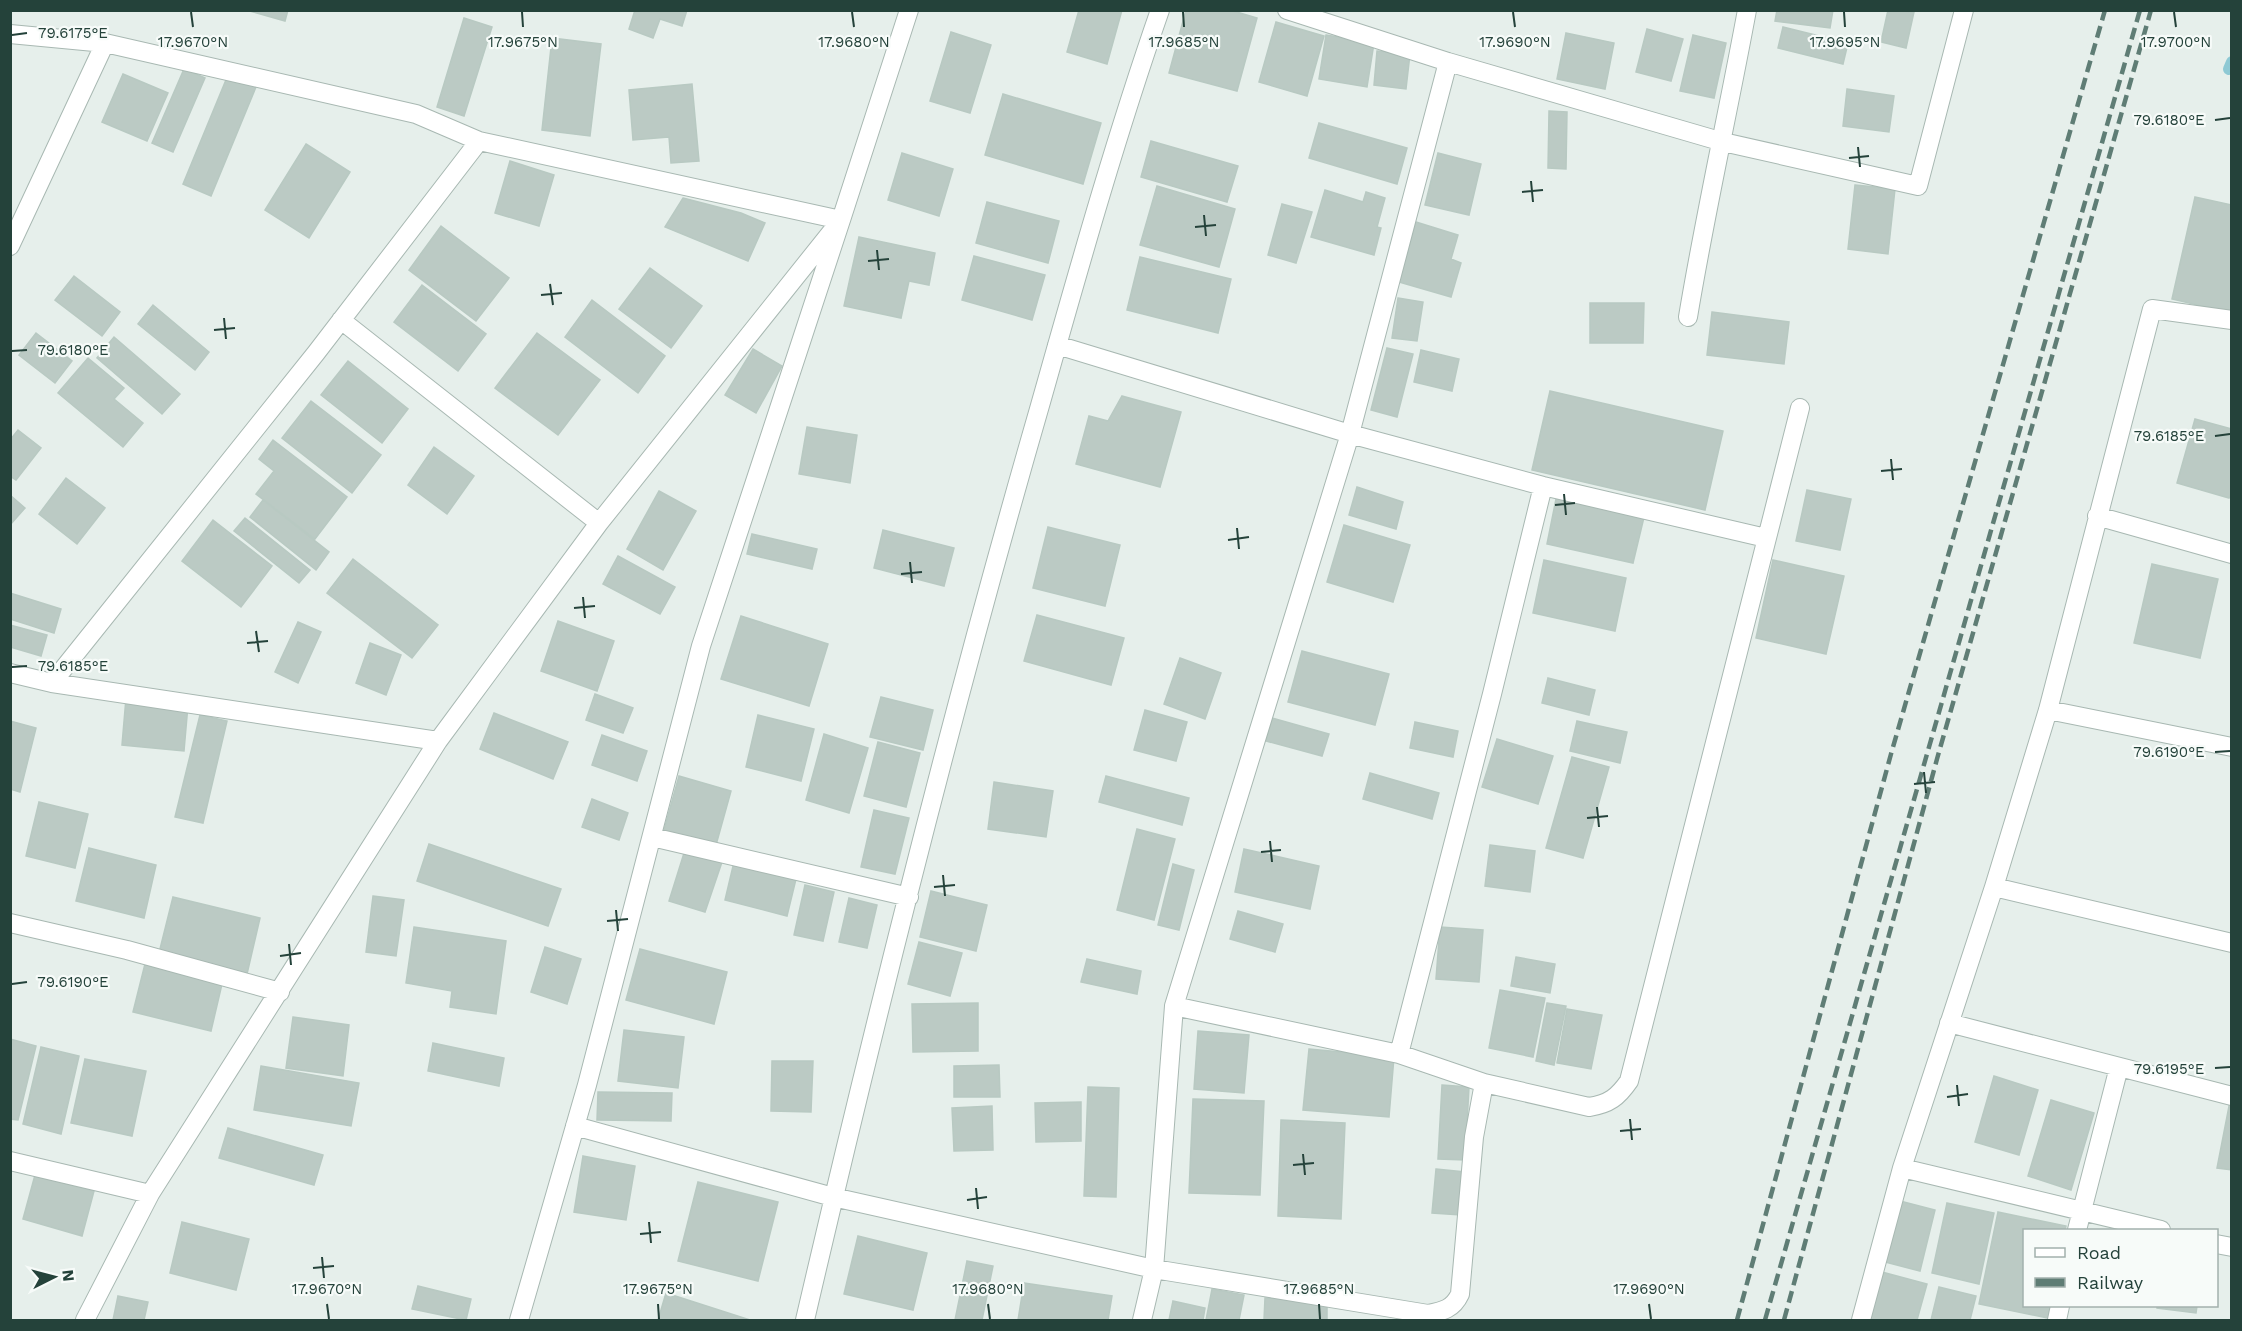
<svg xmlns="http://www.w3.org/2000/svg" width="2242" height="1331" viewBox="0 0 2242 1331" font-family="'Work Sans',sans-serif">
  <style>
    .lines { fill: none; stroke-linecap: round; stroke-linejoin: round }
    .stream { stroke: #8ec9d4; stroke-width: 12 }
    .building { fill: #bbcac4; stroke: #b8c9c2; stroke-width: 1.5 }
    .street-casing { stroke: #a8b8b2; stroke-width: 20 }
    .street { stroke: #fff; stroke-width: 18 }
    .rail { stroke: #5f7d75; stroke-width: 4.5; stroke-dasharray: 12 6; stroke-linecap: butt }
    .ticks { fill: none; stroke: #24423a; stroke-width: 2 }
    .ticks-label { font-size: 15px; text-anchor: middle; fill: #24423a; stroke: #f7fbf9; stroke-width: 4.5; stroke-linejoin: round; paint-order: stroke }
  </style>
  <rect width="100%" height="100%" fill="#e6efeb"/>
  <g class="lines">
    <!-- stream -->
    <path class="stream" d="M2229 69 2232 62"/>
  </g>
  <!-- building -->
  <path class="building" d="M246 10H288L285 21Z
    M635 10H687L682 26 660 19 653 38 629 29Z
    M1079 10H1122L1107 64 1067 52Z
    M1186 10H1230L1257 18 1237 91 1169 73Z
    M1777 10H1833L1830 28 1775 21Z
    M1888 10 1914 12 1906 48 1881 42Z
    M464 18 492 27 464 116 437 107Z
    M1276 22 1324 36 1307 96 1259 82Z
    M1783 27 1848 43 1843 64 1778 48Z
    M1647 29 1683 39 1671 81 1636 72Z
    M951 32 991 45 970 113 930 101Z
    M1566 33 1614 43 1605 89 1557 79Z
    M1326 35 1374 43 1367 87 1319 79Z
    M1693 35 1726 43 1714 98 1680 91Z
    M552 38 601 44 590 136 542 130Z
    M1377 51 1410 54 1406 89 1374 85Z
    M184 69 205 78 173 152 152 143Z
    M123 74 168 93 147 141 102 122Z
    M228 75 256 87 211 196 183 184Z
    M692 84 699 161 671 163 669 137 633 140 629 90Z
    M1847 89 1894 96 1889 132 1843 126Z
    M1003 94 1101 123 1083 184 985 155Z
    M1549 111 1567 112 1566 169 1548 168Z
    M1319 123 1407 148 1397 184 1309 158Z
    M1151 141 1238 166 1227 202 1141 177Z
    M306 144 350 172 309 238 265 210Z
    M902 153 953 169 939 216 888 200Z
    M1438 153 1481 164 1469 215 1425 205Z
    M510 161 554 175 539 226 495 213Z
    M1855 185 1895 189 1888 254 1848 249Z
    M1157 186 1235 209 1219 267 1140 245Z
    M1325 190 1363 202 1366 192 1385 198 1377 227 1381 228 1374 255 1311 237Z
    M2195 197 2232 205V313L2172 299Z
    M683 198 741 213 765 223 748 261 665 227Z
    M987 202 1059 221 1048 263 976 243Z
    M1282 204 1312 212 1296 263 1268 255Z
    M1416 222 1458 235 1451 259 1461 263 1451 297 1399 282Z
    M441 226 509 278 476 321 409 270Z
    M859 237 935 253 929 285 909 281 901 318 844 306Z
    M974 256 1045 275 1032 320 962 300Z
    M1140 257 1231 279 1218 333 1127 310Z
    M650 268 702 306 671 348 619 309Z
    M74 276 120 312 102 336 55 300Z
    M422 285 486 334 458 371 394 322Z
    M1398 298 1423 302 1417 341 1392 338Z
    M592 300 665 356 638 393 565 337Z
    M1590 303H1644L1643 343H1590Z
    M153 305 209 352 195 370 138 324Z
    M1712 312 1789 322 1784 364 1707 355Z
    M36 333 72 361 55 383 19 355Z
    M537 333 600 380 558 435 495 388Z
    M114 337 180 394 162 414 97 358Z
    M1387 348 1413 354 1397 417 1371 410Z
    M753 349 782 366 756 413 725 395Z
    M1421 350 1459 359 1452 391 1414 382Z
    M88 358 124 388 114 399 143 423 123 447 58 393Z
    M348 361 408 409 382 443 321 395Z
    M1550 391 1723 431 1705 510 1532 470Z
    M1122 396 1181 412 1160 487 1076 464 1089 416 1108 421Z
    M311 401 381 455 352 493 282 438Z
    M2195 419 2232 429V490L2229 498 2177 483Z
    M807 427 857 435 850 483 799 474Z
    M18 430 41 448 16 480 10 476V440Z
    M273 440 347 497 315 539 256 494 274 471 259 459Z
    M434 447 474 476 447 514 408 485Z
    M66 478 105 508 77 544 39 514Z
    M1357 487 1403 502 1396 529 1349 515Z
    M1807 490 1851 499 1840 550 1796 541Z
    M659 491 696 511 663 570 627 549Z
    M1557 494 1645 513 1633 563 1547 544Z
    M10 495 25 508 10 525Z
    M263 500 329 552 316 570 250 517Z
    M245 518 310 570 299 583 234 531Z
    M213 520 272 566 241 607 182 561Z
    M1344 525 1410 545 1393 602 1327 582Z
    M1048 527 1120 545 1105 606 1033 588Z
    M883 530 954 548 944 586 874 568Z
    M752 534 817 549 812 569 747 554Z
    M618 556 675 587 660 614 603 584Z
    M353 559 438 625 412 658 327 593Z
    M1544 560 1626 578 1615 631 1533 613Z
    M1773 560 1844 576 1826 654 1756 638Z
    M2152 564 2218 579 2200 658 2134 643Z
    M10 593 61 609 54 633 10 619Z
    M1037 615 1124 638 1111 685 1024 661Z
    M741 616 828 644 809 706 721 679Z
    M558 621 614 641 597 691 541 671Z
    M298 622 321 632 298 683 275 672Z
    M10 625 47 635 41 656 10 647Z
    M370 643 401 655 386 695 356 683Z
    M1302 651 1389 674 1375 725 1288 702Z
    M1180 658 1221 673 1205 719 1164 704Z
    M1548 678 1595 690 1589 715 1542 703Z
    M595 694 633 708 623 733 586 720Z
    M881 697 933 710 923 750 870 737Z
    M126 698 188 705 184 751 122 745Z
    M1145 710 1187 722 1176 761 1134 750Z
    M494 713 568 742 553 779 480 749Z
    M200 715 227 721 203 823 175 817Z
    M758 715 814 729 801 781 746 767Z
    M1272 718 1329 734 1322 756 1266 741Z
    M10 721 36 728 20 792 10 789Z
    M1577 721 1627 732 1620 763 1570 751Z
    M1415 722 1458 731 1453 757 1410 748Z
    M824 734 868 748 849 813 806 800Z
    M602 735 647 751 637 781 592 765Z
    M1497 739 1553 756 1538 804 1482 787Z
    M878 742 920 753 906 807 864 796Z
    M1572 757 1609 767 1583 858 1546 848Z
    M1370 773 1439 793 1432 819 1363 799Z
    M679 776 731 791 716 845 664 830Z
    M1106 776 1189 798 1182 825 1099 802Z
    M994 782 1053 791 1046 837 988 829Z
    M592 799 628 813 619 840 582 827Z
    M39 802 88 814 75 868 26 856Z
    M874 810 909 818 895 874 861 867Z
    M1137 829 1175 839 1154 920 1117 910Z
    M429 844 561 889 548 926 417 881Z
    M1490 845 1535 851 1530 892 1485 886Z
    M89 848 156 865 144 918 76 901Z
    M1244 849 1319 866 1310 909 1235 892Z
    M685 850 722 862 705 912 669 901Z
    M734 862 796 879 787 916 725 900Z
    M1173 864 1194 870 1179 930 1158 925Z
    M805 885 834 892 823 941 794 935Z
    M931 891 987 905 976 951 920 937Z
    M373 896 404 900 396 956 366 952Z
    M173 897 260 918 247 974 159 953Z
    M849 898 877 905 867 948 839 942Z
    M1238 911 1283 924 1275 952 1230 939Z
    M414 927 506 941 496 1014 450 1007 452 991 406 983Z
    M1440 927 1483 930 1479 982 1436 979Z
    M919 942 962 953 950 996 908 984Z
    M545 947 581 959 567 1004 531 992Z
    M640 949 727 972 714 1024 626 1000Z
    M1516 957 1555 964 1550 993 1511 986Z
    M1087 959 1141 971 1137 994 1081 982Z
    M145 964 222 984 211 1031 133 1012Z
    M1500 990 1545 998 1533 1057 1489 1048Z
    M978 1003V1051L913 1052 912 1004Z
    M1547 1003 1566 1006 1554 1065 1536 1061Z
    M1567 1009 1602 1015 1591 1069 1557 1063Z
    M293 1017 349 1025 343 1076 286 1068Z
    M624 1030 684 1037 678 1088 618 1081Z
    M1198 1031 1249 1035 1244 1093 1194 1089Z
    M10 1039 36 1046 18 1120 10 1119Z
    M433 1043 504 1058 499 1086 428 1071Z
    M41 1047 79 1056 61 1134 23 1124Z
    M1309 1049 1394 1057 1389 1117 1303 1110Z
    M85 1059 146 1071 132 1136 71 1123Z
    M772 1061H813L811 1112 771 1111Z
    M999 1065 1000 1097H954V1066Z
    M261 1066 359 1083 351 1126 254 1110Z
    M1994 1076 2038 1090 2019 1155 1975 1142Z
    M1442 1085 1469 1087 1465 1160 1438 1159Z
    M1088 1087 1119 1088 1116 1197 1084 1196Z
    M598 1092 672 1093 671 1121 597 1120Z
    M1193 1099 1264 1101 1260 1195 1189 1193Z
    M2051 1100 2094 1113 2071 1190 2028 1176Z
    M2230 1101H2232V1170L2217 1168Z
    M1081 1102V1141L1036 1142 1035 1103Z
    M992 1106 993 1150 954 1151 952 1108Z
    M1281 1120 1345 1123 1341 1219 1278 1216Z
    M228 1128 323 1155 314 1185 219 1158Z
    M583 1156 635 1166 626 1220 574 1212Z
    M1436 1169 1465 1172 1461 1215 1432 1213Z
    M35 1175 94 1191 82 1236 23 1219Z
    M698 1182 778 1202 758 1281 678 1261Z
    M1900 1201 1935 1210 1920 1271 1885 1262Z
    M1947 1203 1994 1213 1979 1284 1932 1273Z
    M1998 1212 2066 1226 2065 1230H2024V1306H2050L2048 1318 1979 1304Z
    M182 1222 249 1239 236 1290 170 1273Z
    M858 1236 927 1253 913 1310 844 1294Z
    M967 1261 993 1266 982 1320H955Z
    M1882 1272 1927 1284 1917 1320H1869Z
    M1024 1283 1112 1296 1108 1320H1018Z
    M418 1286 471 1299 466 1320 412 1309Z
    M1939 1287 1976 1296 1970 1320H1931Z
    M1212 1289 1244 1295 1239 1320H1206Z
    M666 1293 750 1320H658Z
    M118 1296 148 1302 144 1320H113Z
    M1265 1298 1327 1300V1320H1264Z
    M1173 1301 1205 1308 1203 1320H1169Z
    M2157 1306H2197L2196 1313 2157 1308Z"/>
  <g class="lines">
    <!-- street casing -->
    <g class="street-casing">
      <path id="street" d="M1287 10 1448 62 1723 142 1918 186 1964 10
        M10 34 105 43 416 114 479 141 841 220 701 646 587 1085 519 1320
        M1448 62 1350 434 1543 486 1766 538
        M10 246 105 43
        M1688 317C1705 214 1728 113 1747 10
        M341 320 599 523
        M1057 345 1350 434 1174 1006 1399 1054 1484 1083
        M2097 516 2232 554
        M10 673 52 683 438 741
        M52 683 316 353 479 141
        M2048 710 2232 747
        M652 837 909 897
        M1994 887 2232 943
        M10 923 127 950 280 992
        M1949 1023 2232 1096
        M1399 1054 1492 694 1543 486
        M575 1126 833 1197 1154 1269 1428 1314C1443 1311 1453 1309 1460 1294L1474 1137 1484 1083 1589 1107C1609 1104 1618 1097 1629 1081L1800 408
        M10 1161 150 1194
        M1902 1168 2161 1230
        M2077 1230 2119 1067
        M2216 1244 2232 1247
        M85 1320 150 1194 438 741 599 523 841 220 909 10
        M805 1320C876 1015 952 710 1039 409 1077 275 1114 142 1160 10
        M1142 1320 1154 1269 1174 1006
        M1861 1320 1902 1168 1994 887 2048 710 2152 309 2232 320
        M2057 1320 2060 1306"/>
    </g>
    <!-- street -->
    <use href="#street" class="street"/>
    <!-- rail -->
    <path class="rail" d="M1737 1320 1891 754 2105 10
      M1765 1320 2140 10
      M1784 1320 1937 759 2151 10"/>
  </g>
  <!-- ticks -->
  <path class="ticks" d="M191 12 193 27M522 12 523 27M852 12 854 27M1183 12 1184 27M1513 12 1515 27M1844 12 1845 27M2174 12 2176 27M12 35 27 33M2215 120 2230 118M1858 147 1860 167M1849 158 1869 156M1531 181 1533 202M1522 192 1543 190M1204 215 1206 236M1195 227 1216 225M877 250 879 270M868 261 889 259M550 284 553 305M541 295 562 293M224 318 226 339M214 330 235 328M12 351 27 350M2215 436 2230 434M1891 459 1893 480M1881 471 1902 469M1564 494 1566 515M1555 505 1575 503M1237 528 1239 549M1228 540 1249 537M910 562 912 583M901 574 922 572M583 597 585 618M574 608 595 606M256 631 259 652M247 643 268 641M12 667 27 666M2215 752 2230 751M1924 772 1926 793M1914 784 1935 782M1597 807 1599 827M1587 818 1608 816M1270 841 1272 862M1261 852 1281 850M943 875 945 896M934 887 955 885M616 910 618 931M607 921 628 919M289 944 291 965M280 956 301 953M12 984 27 982M2215 1068 2230 1067M1957 1085 1959 1106M1947 1097 1968 1094M1630 1119 1632 1140M1620 1131 1641 1129M1303 1154 1305 1175M1293 1165 1314 1163M976 1188 978 1209M967 1200 987 1197M649 1222 651 1243M640 1234 661 1232M322 1257 324 1278M313 1268 334 1266M327 1304 329 1319M658 1304 659 1319M988 1304 990 1319M1319 1304 1320 1319M1649 1304 1651 1319"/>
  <g class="ticks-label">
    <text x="73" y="38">79.6175°E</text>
    <text x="193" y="47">17.9670°N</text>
    <text x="523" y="47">17.9675°N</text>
    <text x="854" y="47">17.9680°N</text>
    <text x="1184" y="47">17.9685°N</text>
    <text x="1515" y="47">17.9690°N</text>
    <text x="1845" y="47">17.9695°N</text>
    <text x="2176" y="47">17.9700°N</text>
    <text x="2169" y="125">79.6180°E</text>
    <text x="73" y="355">79.6180°E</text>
    <text x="2169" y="441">79.6185°E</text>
    <text x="73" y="671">79.6185°E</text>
    <text x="2169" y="757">79.6190°E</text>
    <text x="73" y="987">79.6190°E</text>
    <text x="2169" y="1074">79.6195°E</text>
    <text x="327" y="1294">17.9670°N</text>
    <text x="658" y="1294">17.9675°N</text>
    <text x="988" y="1294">17.9680°N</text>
    <text x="1319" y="1294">17.9685°N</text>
    <text x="1649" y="1294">17.9690°N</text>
  </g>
  <!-- border -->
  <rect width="2242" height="1331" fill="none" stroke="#24423a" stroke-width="24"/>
  <!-- legend -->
  <rect x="2023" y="1229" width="195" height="78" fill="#f7fbf9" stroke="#a3b1ad" stroke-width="1.5"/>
  <rect x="2035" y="1248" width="30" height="9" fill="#ffffff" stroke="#a3b1ad" stroke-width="1.5"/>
  <text x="2077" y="1259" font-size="18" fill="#24423a">Road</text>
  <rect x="2035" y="1278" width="30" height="9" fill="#5f7d75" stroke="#a3b1ad" stroke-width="1.5"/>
  <text x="2077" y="1289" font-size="18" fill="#24423a">Railway</text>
  <!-- north arrow -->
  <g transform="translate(54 1277) rotate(84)" stroke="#f7fbf9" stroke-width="4.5" paint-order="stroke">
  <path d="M0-4.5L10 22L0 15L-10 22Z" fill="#24423a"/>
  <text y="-9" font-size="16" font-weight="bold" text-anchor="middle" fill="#24423a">N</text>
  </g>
</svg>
